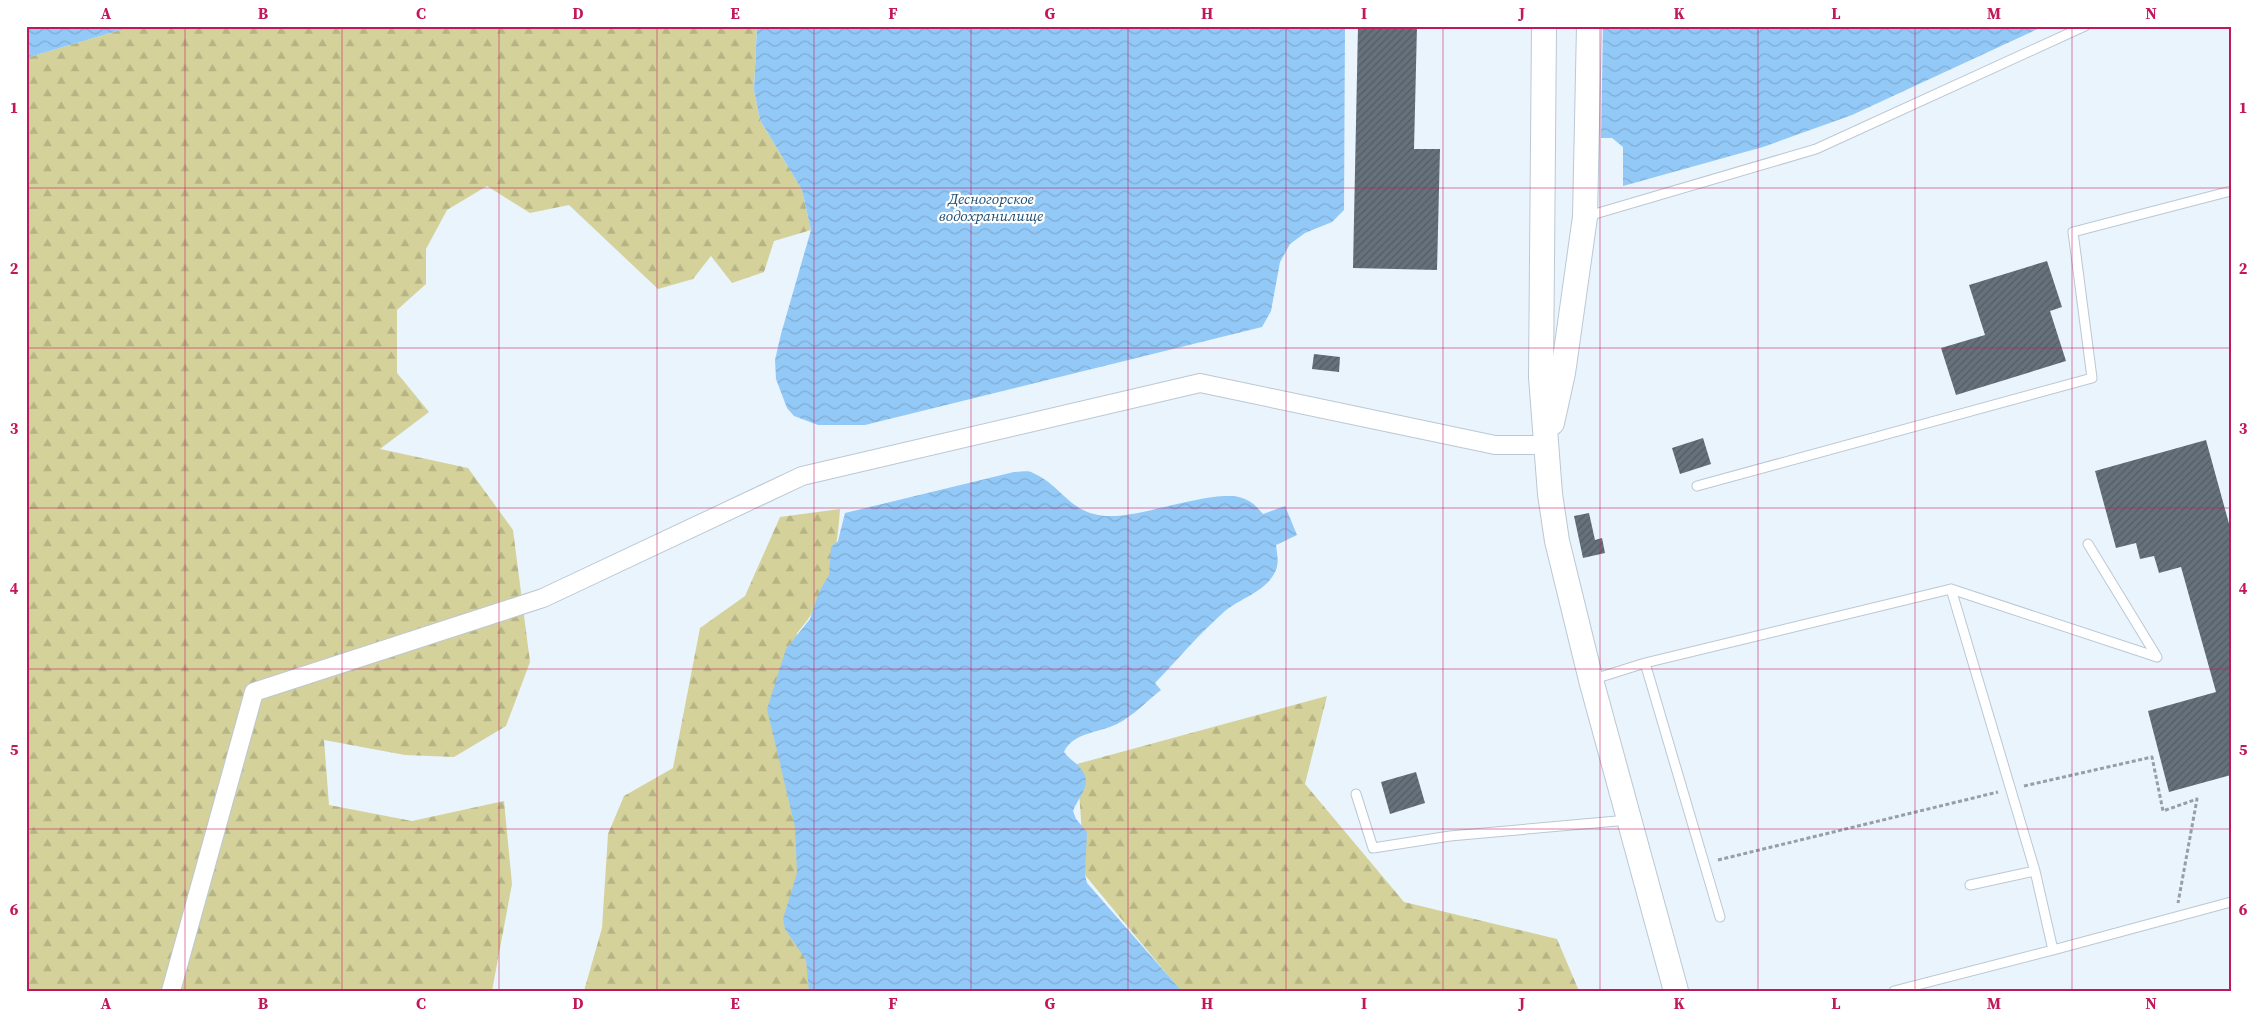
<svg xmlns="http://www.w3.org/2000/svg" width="2257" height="1017" viewBox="0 0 2257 1017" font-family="'Source Serif 4',serif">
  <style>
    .forest { fill: url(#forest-firs) }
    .water { fill: url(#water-waves) }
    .building { fill: url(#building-hatch) }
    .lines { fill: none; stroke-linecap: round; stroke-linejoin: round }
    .lane-casing { stroke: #bbc8d3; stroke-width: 11 }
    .street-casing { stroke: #bbc8d3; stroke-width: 20 }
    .secondary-casing { stroke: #bbc8d3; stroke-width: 26 }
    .path { stroke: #979fa6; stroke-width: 3; stroke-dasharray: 4 2.5; stroke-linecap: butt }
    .lane { stroke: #fff; stroke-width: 9 }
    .street { stroke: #fff; stroke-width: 18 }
    .secondary { stroke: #fff; stroke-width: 24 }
    .grid { fill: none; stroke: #c2185b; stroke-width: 1; stroke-opacity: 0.55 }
    .labels { text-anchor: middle; stroke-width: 4.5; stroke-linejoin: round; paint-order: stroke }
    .water-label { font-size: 15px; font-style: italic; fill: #1c4d73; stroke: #fff }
    .neatline { fill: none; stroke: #c2185b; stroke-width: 2 }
    .grid-label { font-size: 16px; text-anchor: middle; font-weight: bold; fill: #c2185b }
  </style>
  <defs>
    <pattern id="forest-firs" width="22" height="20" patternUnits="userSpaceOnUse" patternTransform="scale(1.25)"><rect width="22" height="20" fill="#d4d29a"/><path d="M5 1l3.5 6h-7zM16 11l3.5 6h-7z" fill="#b6b485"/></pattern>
    <pattern id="water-waves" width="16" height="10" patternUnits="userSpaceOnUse" patternTransform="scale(1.25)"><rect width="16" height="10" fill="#93c9f7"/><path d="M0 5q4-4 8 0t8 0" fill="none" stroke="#7eacd4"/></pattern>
    <pattern id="building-hatch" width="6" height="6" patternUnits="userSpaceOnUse" patternTransform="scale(1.25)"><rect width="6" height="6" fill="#66717b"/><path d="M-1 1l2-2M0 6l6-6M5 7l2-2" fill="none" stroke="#535c65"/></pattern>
  </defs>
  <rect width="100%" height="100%" fill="#e9f4fd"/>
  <!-- forest -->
  <path class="forest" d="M134 26H757L754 90 760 120 802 190 811 230 774 241 764 272 732 283 711 256 693 279 658 289 569 205 530 213 487 186 447 210 426 249V284L397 310V373L429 412 380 449 468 468 513 530 530 662 506 726 454 757 405 755 324 740 329 805 412 821 504 801 512 884 492 991H26V58Z
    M840 509C837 554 829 598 797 633L829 991H584L602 928 608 834 624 796 673 768 700 628 745 596 780 517Z
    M1327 696 1305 784 1404 902 1557 939 1579 991H1181L1085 875 1077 764Z"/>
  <!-- water -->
  <path class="water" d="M26 26H134L26 58Z
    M757 26H1345L1344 210 1332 222 1305 233 1290 244 1280 262 1271 311 1262 327 865 425H818L794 416 787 408 776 379 775 360 781 334 811 230 802 190 760 120 754 90Z
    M1603 26H2044L1852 115 1763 147 1623 186V147L1612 138H1601Z
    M1014 472C1020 472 1028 470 1033 473 1065 487 1070 518 1115 516 1147 515 1217 489 1242 498 1252 501 1257 507 1263 514L1285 506 1297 535 1276 545C1277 555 1280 564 1274 574 1264 592 1241 598 1225 611 1200 633 1178 659 1155 683L1161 690C1147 701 1133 716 1117 724 1099 733 1073 732 1064 752 1069 759 1076 762 1081 769 1094 784 1078 797 1073 811L1076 819 1087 832 1085 875 1087 883 1179 988 1185 991H809L806 960 785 929 783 919 797 873 795 827 767 709 786 649 810 619 819 592 829 575 831 547 838 541 845 513Z"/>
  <!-- building -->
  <path class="building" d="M1358 26H1417L1414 149H1440L1437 270 1353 268Z
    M2047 261 2062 307 2050 311 2066 361 1956 395 1941 348 1985 335 1969 285Z
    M1314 354 1340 357 1339 372 1312 369Z
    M1703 438 1711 464 1680 474 1672 448Z
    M2206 440 2231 531V775L2169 792 2148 711 2216 692 2181 567 2159 573 2154 556 2140 559 2136 543 2116 548 2095 471Z
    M1589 513 1595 540 1602 538 1605 553 1583 558 1574 516Z
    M1416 772 1425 803 1390 814 1381 782Z"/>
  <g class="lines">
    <!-- lane casing -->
    <g class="lane-casing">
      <path id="lane" d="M1588 216 1816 149 2085 26
        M1697 486 2092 378 2073 232 2231 191
        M1951 589 2035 871 1970 885
        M1645 663 1720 917
        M1591 680 1645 663 1951 589 2157 657 2088 544
        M1356 794 1373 848 1450 836 1628 820
        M2053 950 2231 902
        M1894 991 2053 950 2035 871"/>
    </g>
    <!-- street casing -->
    <g class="street-casing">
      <path id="street" d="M171 991 254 692 543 598 802 476 1200 383 1495 445H1548"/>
    </g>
    <!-- secondary casing -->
    <g class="secondary-casing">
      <path id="secondary" d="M1544 26 1541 377 1550 494 1557 541 1591 680 1676 991
        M1552 423 1563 373 1585 217 1589 26"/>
    </g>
    <!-- path -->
    <path class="path" d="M2024 786 2152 757 2163 811 2197 799 2178 903
      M1718 860 1998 792"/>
    <!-- lane -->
    <use href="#lane" class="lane"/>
    <!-- street -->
    <use href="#street" class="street"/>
    <!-- secondary -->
    <use href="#secondary" class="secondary"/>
  </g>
  <!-- grid -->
  <path class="grid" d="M185 26V991M342 26V991M499 26V991M657 26V991M814 26V991M971 26V991M1128 26V991M1286 26V991M1443 26V991M1600 26V991M1758 26V991M1915 26V991M2072 26V991M26 188H2231M26 348H2231M26 508H2231M26 669H2231M26 829H2231"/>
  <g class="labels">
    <!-- water labels -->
    <g class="water-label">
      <text x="991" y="204">Десногорское<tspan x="991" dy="17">водохранилище</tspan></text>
    </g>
  </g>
  <!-- border -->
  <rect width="2257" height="1017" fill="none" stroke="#ffffff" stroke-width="55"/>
  <rect x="28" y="28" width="2202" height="962" class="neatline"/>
  <g class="grid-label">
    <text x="106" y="19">A</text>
    <text x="263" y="19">B</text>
    <text x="421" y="19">C</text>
    <text x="578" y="19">D</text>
    <text x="735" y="19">E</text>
    <text x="893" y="19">F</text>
    <text x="1050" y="19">G</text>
    <text x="1207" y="19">H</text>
    <text x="1364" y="19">I</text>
    <text x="1522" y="19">J</text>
    <text x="1679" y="19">K</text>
    <text x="1836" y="19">L</text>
    <text x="1994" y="19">M</text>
    <text x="2151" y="19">N</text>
    <text x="14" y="113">1</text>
    <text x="2243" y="113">1</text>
    <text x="14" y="274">2</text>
    <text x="2243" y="274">2</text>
    <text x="14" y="434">3</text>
    <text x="2243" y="434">3</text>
    <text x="14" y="594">4</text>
    <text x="2243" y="594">4</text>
    <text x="14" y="755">5</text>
    <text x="2243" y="755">5</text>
    <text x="14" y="915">6</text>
    <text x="2243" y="915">6</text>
    <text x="106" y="1009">A</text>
    <text x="263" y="1009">B</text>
    <text x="421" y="1009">C</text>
    <text x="578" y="1009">D</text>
    <text x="735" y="1009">E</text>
    <text x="893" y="1009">F</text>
    <text x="1050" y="1009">G</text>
    <text x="1207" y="1009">H</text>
    <text x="1364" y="1009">I</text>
    <text x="1522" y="1009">J</text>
    <text x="1679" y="1009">K</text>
    <text x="1836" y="1009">L</text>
    <text x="1994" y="1009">M</text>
    <text x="2151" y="1009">N</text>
  </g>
</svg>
